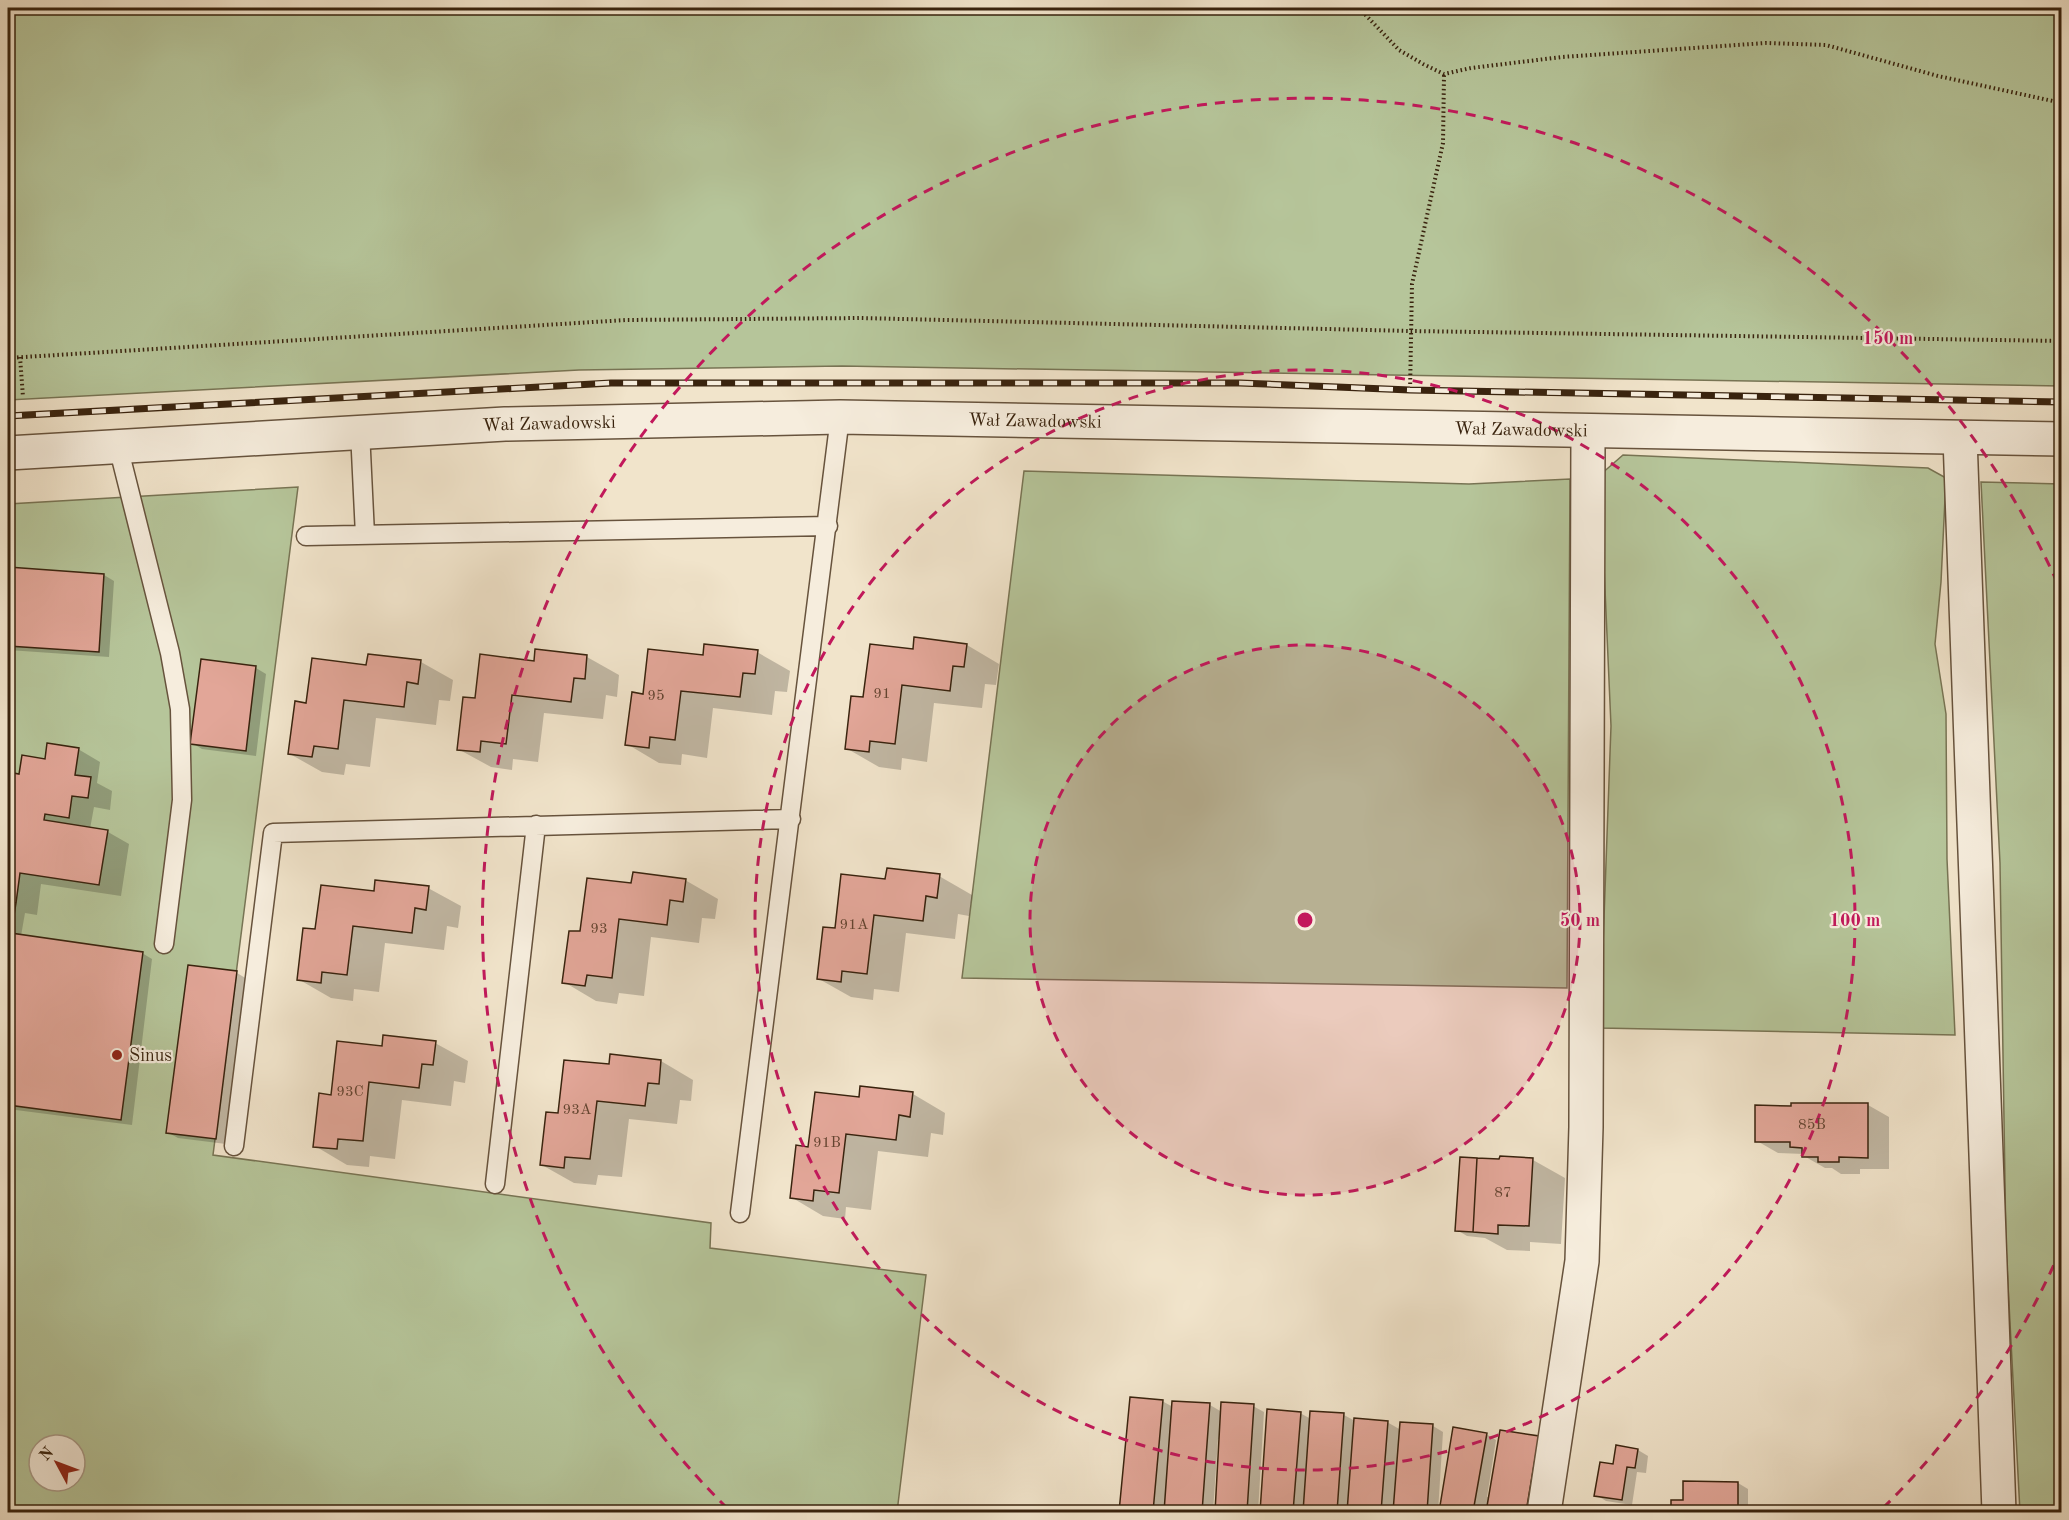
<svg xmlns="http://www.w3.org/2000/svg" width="2069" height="1520" viewBox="0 0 2069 1520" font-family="'Old Standard TT',serif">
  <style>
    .green { fill: #b6c59a; stroke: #787454; stroke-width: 1.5; fill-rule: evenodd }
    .shadow { fill: #0003 }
    .building { fill: #e2a698; stroke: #39230e; stroke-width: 1.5 }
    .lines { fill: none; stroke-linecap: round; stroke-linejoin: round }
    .service-casing { stroke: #67533d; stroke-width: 21 }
    .minor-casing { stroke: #67533d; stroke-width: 36 }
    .path { stroke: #39230e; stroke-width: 4; stroke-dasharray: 1.5 3; stroke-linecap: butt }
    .service { stroke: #f6eddd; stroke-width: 18 }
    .minor { stroke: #f6eddd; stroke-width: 33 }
    .rail-casing { stroke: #39230e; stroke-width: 7 }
    .rail { stroke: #f6eddd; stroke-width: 4.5; stroke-dasharray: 14; stroke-linecap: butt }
    .ring { fill: none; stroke: #c2185b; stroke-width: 3; stroke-dasharray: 10 8 }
    .poi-dot { fill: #8f2418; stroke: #f6eddd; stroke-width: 2 }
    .labels { text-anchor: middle; stroke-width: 4.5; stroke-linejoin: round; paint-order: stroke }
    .number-label { font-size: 15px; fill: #634430 }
    .street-label { font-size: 18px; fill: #39230e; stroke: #f6eddd }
    .poi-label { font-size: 18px; fill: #39230e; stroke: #f6eddd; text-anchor: start }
    .centre { fill: #c2185b; stroke: #f6eddd; stroke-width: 3 }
    .ring-label { font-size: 18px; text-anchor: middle; font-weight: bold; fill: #c2185b; stroke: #f6eddd; stroke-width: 4.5; stroke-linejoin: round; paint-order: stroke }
  </style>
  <rect width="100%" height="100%" fill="#f1e4cb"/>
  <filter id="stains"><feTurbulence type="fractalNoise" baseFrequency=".00333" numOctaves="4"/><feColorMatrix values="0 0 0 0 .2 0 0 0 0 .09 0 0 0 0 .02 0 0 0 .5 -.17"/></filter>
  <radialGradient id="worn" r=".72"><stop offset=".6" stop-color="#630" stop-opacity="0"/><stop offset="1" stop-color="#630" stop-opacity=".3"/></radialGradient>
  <!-- green -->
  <path class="green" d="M8 8H2061V386L842 366 579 370 8 400Z
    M1623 455 1928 468 1946 478 1941 582 1935 644 1946 714 1947 859 1955 1035 1600 1028 1611 726 1600 475Z
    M1024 471 1469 484 1570 479 1567 988 962 978Z
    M1981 482 2061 484V1512H2020L2006 1247 2000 863Z
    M298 487 213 1155 711 1223 710 1248 926 1275 897 1512H8V504ZM39 1445H75V1481H39Z"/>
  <!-- shadow -->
  <path class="shadow" d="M8 569 104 575 114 581 109 657 8 650Z
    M967 645 999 664 996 685 985 684 982 708 934 703 927 762 902 758 901 770 879 767 846 748 864 699 914 651Z
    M537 651 587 657 619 675 617 697 606 695 603 719 544 713 538 762 513 759 512 770 491 767 458 749 476 700 535 662Z
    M757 652 790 671 787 692 775 691 772 715 713 708 707 758 682 754 681 765 659 763 627 744 644 695 704 657Z
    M202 661 256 668 266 674 256 756 202 749 192 743Z
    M421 662 453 680 450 701 439 700 436 725 376 718 370 767 346 764 344 775 322 772 290 754 308 704 367 666Z
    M78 749 100 762 97 783 112 791 110 810 94 807 90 829 108 832 129 844 121 896 41 884 37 915 25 913 21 936 142 953 152 959 132 1125 8 1109V773L21 776 46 760Z
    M939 876 972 895 969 916 958 914 955 939 906 933 899 992 874 989 873 1000 851 997 819 979 836 930 887 881Z
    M685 880 718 899 715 919 702 918 699 943 651 937 644 996 619 993 617 1004 596 1001 564 982 581 933 633 884Z
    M428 888 461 906 458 928 447 926 444 950 385 943 379 992 354 989 353 1001 331 998 298 979 317 931 375 892Z
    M189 967 237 973 247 979 226 1144 178 1138 167 1132Z
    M435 1043 468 1061 465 1083 454 1081 451 1106 402 1100 395 1159 370 1156 369 1167 347 1165 315 1146 332 1097 383 1048Z
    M611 1056 661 1061 693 1080 691 1101 680 1100 677 1124 629 1119 622 1177 598 1175 596 1185 574 1183 542 1165 559 1115 610 1066Z
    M913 1094 945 1113 943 1135 931 1133 928 1157 878 1151 871 1210 846 1207 845 1219 823 1216 791 1197 810 1149 860 1099Z
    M1868 1105 1889 1117V1169H1860V1174H1841L1832 1168H1825L1804 1156V1154L1778 1153 1757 1141Z
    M1501 1158 1533 1160 1565 1178 1561 1244 1530 1242V1251L1507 1250 1485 1238 1467 1236 1457 1230Z
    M1131 1399 1162 1401 1173 1407 1210 1405 1222 1412 1253 1406 1264 1412 1258 1512H1217L1221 1440 1218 1439 1213 1512H1121Z
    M1269 1411 1300 1413 1311 1419 1344 1415 1355 1421 1387 1422 1401 1430V1424L1433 1426 1443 1432 1438 1512H1261Z
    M1455 1429 1486 1434 1496 1440 1487 1497H1490L1538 1438 1537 1512H1440Z
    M1638 1450 1648 1456 1646 1473 1637 1472 1632 1505 1606 1501 1596 1495 1614 1466Z
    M1738 1483 1748 1489V1512H1673V1502H1684Z"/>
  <!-- building -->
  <path class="building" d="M8 567 104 574 99 652 8 646Z
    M914 637 967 644 964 667 953 666 950 691 902 685 895 744 870 741 869 752 845 749 851 696 863 697 870 644 913 649Z
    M704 644 758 650 755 674 743 673 740 697 681 691 675 740 650 737 649 748 625 745 632 692 643 694 648 649 703 655Z
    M535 649 587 655 585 679 574 678 571 702 512 695 506 744 481 741 480 752 457 750 463 697 475 698 480 654 534 661Z
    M368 654 421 660 418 684 407 682 404 707 344 700 338 749 314 746 312 757 288 754 295 701 306 703 312 658 366 665Z
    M201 659 256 666 246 751 190 744Z
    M47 743 79 748 75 775 91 777 88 798 72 796 69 818 45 814 44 820 108 830 99 885 20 873 16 903 8 902V772L19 774 22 755 45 759Z
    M887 868 940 874 937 898 926 896 923 921 874 915 867 974 842 971 841 982 817 979 823 927 835 928 841 874 885 879Z
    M633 872 686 879 683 902 670 900 667 925 619 919 612 978 587 975 585 986 562 983 569 931H580L587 878 631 883Z
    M375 880 429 886 426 910 415 908 412 933 353 926 347 975 322 972 321 983 297 980 303 928 315 929 321 885 374 891Z
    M8 902 16 903 11 933 143 952 121 1120 8 1105Z
    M188 965 237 971 216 1139 166 1133Z
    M383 1035 436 1041 433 1065 422 1064 419 1088 369 1082 363 1141 338 1139 337 1149 313 1147 319 1093 331 1095 337 1041 382 1046Z
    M610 1054 661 1060 659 1084 648 1083 645 1106 597 1101 590 1159 565 1157 564 1168 540 1165 546 1112 558 1113 564 1060 609 1064Z
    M860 1086 913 1092 910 1117 899 1115 896 1140 846 1134 839 1193 814 1190 813 1201 790 1198 796 1145 808 1147 815 1092 859 1097Z
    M1791 1103H1868V1158L1839 1157V1162H1818V1157H1802V1148L1790 1147V1142H1755V1105L1791 1106Z
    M1500 1156 1533 1158 1529 1226 1498 1225V1234L1473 1232 1477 1158 1499 1159Z
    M1460 1157 1477 1158 1473 1232 1455 1231Z
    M1130 1397 1163 1400 1153 1512H1119Z
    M1172 1401 1210 1403 1202 1512H1164Z
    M1221 1402 1254 1404 1247 1512H1215Z
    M1267 1409 1301 1412 1293 1512H1260Z
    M1310 1411 1344 1413 1337 1512H1303Z
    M1354 1418 1388 1421 1381 1512H1347Z
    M1400 1422 1433 1424 1427 1512H1393Z
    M1453 1427 1487 1433 1473 1512H1439Z
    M1500 1430 1539 1436 1526 1512H1486Z
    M1616 1445 1638 1449 1635 1468 1627 1467 1622 1500 1594 1496 1600 1462 1613 1464Z
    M1683 1481 1738 1482V1512H1671V1500H1683Z"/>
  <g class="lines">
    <!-- service casing -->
    <g class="service-casing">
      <path id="service" d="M360 431 365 535
        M118 446 170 653 180 709 182 800 164 944
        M306 536 828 526
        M234 1146 273 833 791 819
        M495 1184 536 825
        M740 1213 840 417"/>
    </g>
    <!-- minor casing -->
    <g class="minor-casing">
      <g id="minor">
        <path d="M1960 438 1999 1512"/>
        <path id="s1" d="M8 453 505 424 840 417 2062 439"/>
        <path d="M1544 1512 1582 1261 1586 1127 1588 432"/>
      </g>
    </g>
    <!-- path -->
    <path class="path" d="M1359 8 1399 50 1423 64 1444 74 1471 68 1562 57 1766 43 1826 45 1938 76 2062 103
      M20 357 23 397
      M8 358 626 320 860 318 1411 331 2062 341
      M1410 393 1412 284 1443 143 1444 74"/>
    <!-- service -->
    <use href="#service" class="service"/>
    <!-- minor -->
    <use href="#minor" class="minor"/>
    <!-- rail casing -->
    <g class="rail-casing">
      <path id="rail" d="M8 416 611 383H1240L1410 390 2062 402"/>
    </g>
    <!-- rail -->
    <use href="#rail" class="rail"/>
  </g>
  <!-- distance rings -->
  <circle cx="1305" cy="920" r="275" fill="#c2185b" fill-opacity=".12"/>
  <g class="ring">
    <circle cx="1305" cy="920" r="275"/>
    <circle cx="1305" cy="920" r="550"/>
    <path d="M2061 1249A824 824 0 0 1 1883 1508M727 1508A824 824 0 1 1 2061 591"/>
  </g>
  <!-- markers -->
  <circle class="poi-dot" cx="117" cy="1055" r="6"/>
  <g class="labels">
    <!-- number labels -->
    <g class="number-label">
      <text x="882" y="698">91</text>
      <text x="656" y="700">95</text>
      <text x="854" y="929">91A</text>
      <text x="599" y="933">93</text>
      <text x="350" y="1096">93C</text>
      <text x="577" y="1114">93A</text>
      <text x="1812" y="1129">85B</text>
      <text x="827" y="1147">91B</text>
      <text x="1503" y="1197">87</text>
    </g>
    <!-- street labels -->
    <g class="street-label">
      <text dy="6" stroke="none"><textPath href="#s1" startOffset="1028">Wał Zawadowski</textPath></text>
      <text dy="6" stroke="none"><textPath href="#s1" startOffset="542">Wał Zawadowski</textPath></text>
      <text dy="6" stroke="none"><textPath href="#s1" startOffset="1514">Wał Zawadowski</textPath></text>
    </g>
    <!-- poi labels -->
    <g class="poi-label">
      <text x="129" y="1061">Sinus</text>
    </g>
  </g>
  <circle cx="1305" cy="920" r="9" class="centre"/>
  <g class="ring-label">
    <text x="1888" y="344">150 m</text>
    <text x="1580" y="926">50 m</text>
    <text x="1855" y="926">100 m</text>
  </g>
  <!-- margin -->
  <rect width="2069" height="1520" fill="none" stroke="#f1e4cb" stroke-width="30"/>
  <rect x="9" y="9" width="2051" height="1502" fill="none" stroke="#39230e" stroke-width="3"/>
  <rect x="15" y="15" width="2039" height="1490" fill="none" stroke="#39230e" stroke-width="1.5"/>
  <!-- north arrow -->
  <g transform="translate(57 1463) rotate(311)"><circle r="28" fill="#f6eddd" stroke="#aa9c8a" stroke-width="1.5"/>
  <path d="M0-4.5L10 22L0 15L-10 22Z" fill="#8f2418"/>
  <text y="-9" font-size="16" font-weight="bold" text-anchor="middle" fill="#39230e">N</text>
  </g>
  <rect width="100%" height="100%" filter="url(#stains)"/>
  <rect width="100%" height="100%" fill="url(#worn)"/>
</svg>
